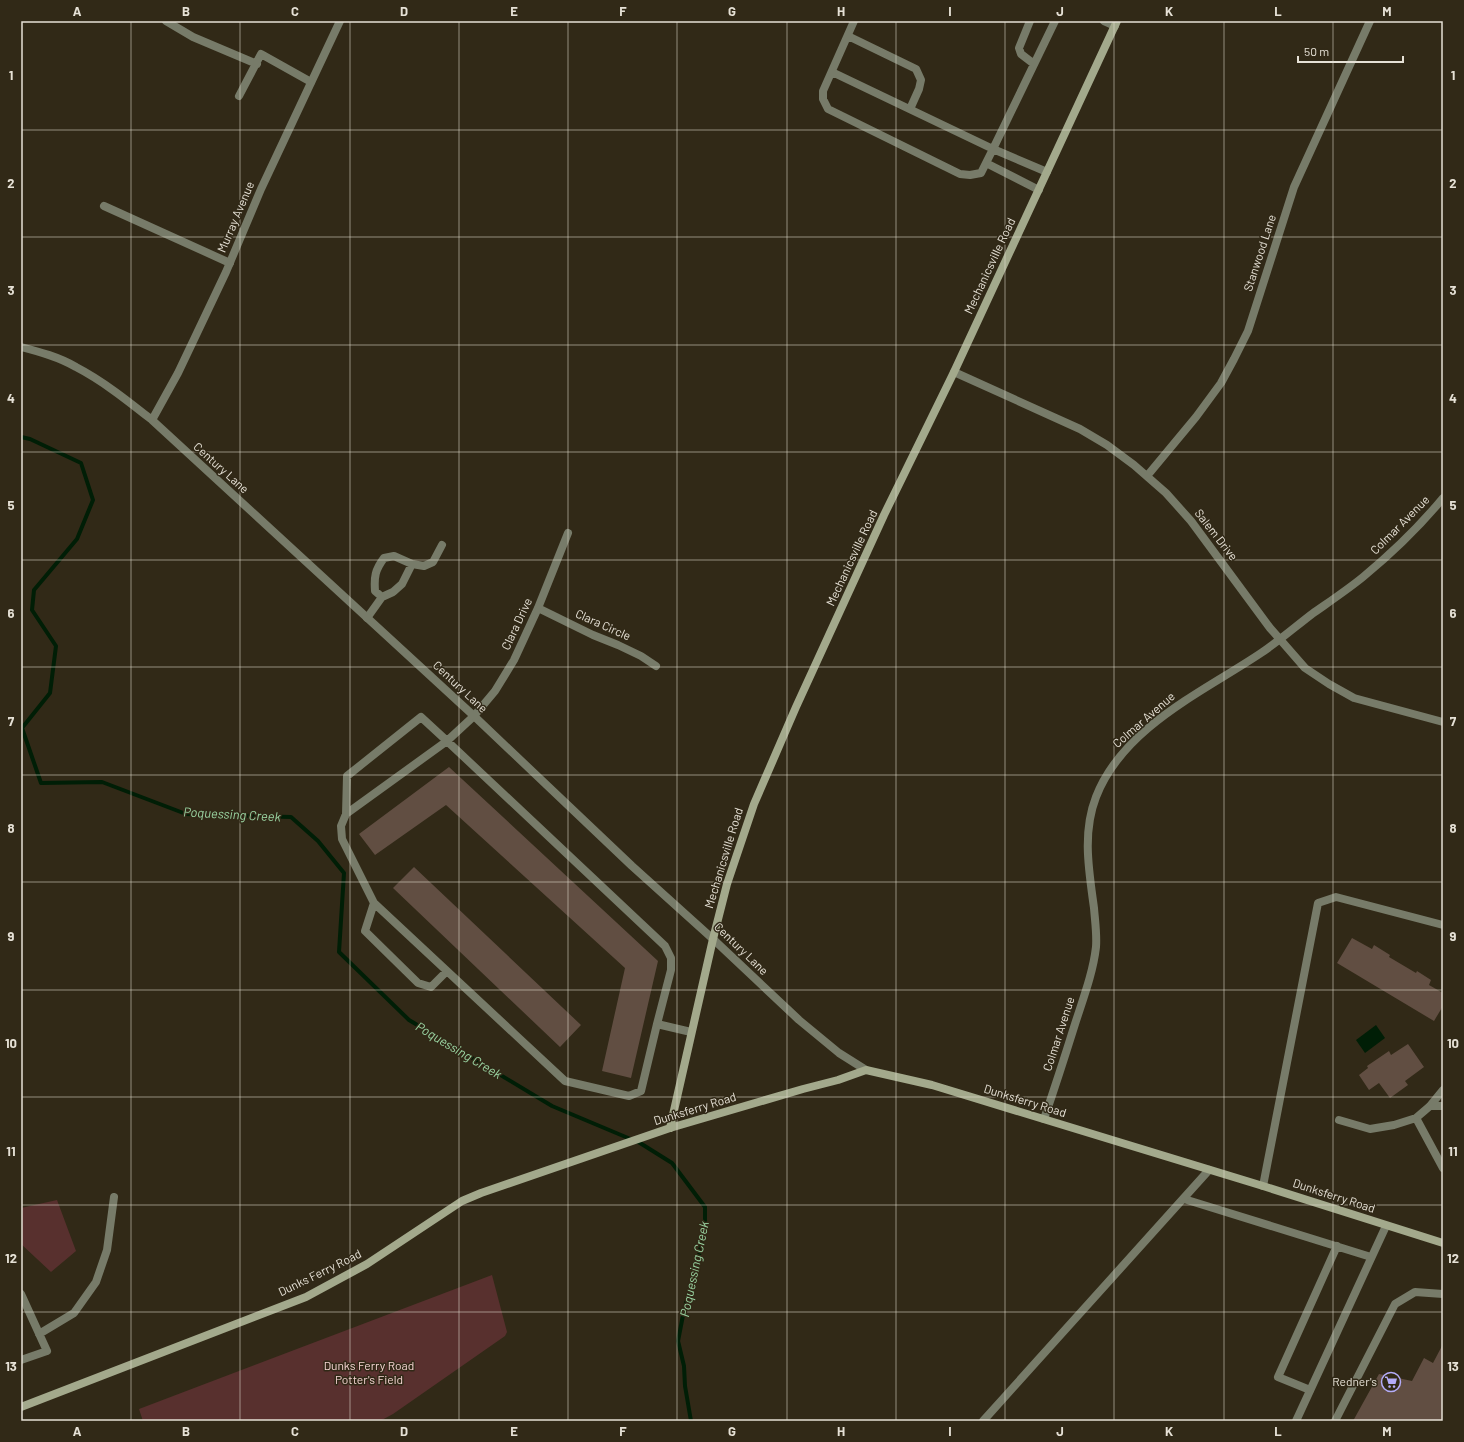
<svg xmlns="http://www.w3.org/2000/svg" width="1464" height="1442" viewBox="0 0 1464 1442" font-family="Barlow,sans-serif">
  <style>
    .green { fill: #58302e }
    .water { fill: #001e06 }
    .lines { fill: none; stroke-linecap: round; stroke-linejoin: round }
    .stream { stroke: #001e06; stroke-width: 4 }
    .building { fill: #614e42 }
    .lane { stroke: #777b69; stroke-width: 8 }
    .street { stroke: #777b69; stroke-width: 8 }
    .secondary { stroke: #a3a98c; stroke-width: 8 }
    .grid { fill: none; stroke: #e6e1d6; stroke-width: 1; stroke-opacity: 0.55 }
    .labels { text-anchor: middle; stroke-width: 3; stroke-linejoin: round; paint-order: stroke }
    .street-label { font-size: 12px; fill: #e6e1d6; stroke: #312917 }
    .park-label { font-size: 12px; fill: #f5d4d2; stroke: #312917 }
    .poi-label { font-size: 12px; fill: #e6e1d6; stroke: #312917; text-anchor: end }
    .water-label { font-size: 13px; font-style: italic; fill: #9ad4a2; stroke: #312917 }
    .neatline { fill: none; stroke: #e6e1d6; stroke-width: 1.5 }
    .grid-label { font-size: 13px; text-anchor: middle; font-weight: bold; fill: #e6e1d6 }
  </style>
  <rect width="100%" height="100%" fill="#312917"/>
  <!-- green -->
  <path class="green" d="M57 1200 76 1251 51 1272 21 1244V1208Z
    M492 1275 507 1332 505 1336 393 1414 380 1421H143L139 1409Z"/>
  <!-- water -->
  <path class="water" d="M1376 1025 1385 1038 1365 1053 1356 1040Z"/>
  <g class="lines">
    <!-- stream -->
    <path class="stream" d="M21 437 30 439 81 463 93 500 77 539 34 590 32 610 56 646 50 693 22 728 41 783 102 782 186 814 291 817 318 841 344 873 339 952 409 1020 552 1106 640 1143 672 1163 705 1207V1224L697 1266 684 1310 678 1341 684 1366 685 1386 691 1421"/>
  </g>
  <!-- building -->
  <path class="building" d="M449 767 658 961 631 1078 602 1071 625 968 446 805 375 855 359 834Z
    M414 867 581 1025 560 1047 393 888Z
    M1352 938 1372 949 1374 945 1390 955 1389 957 1416 973 1417 971 1431 980 1429 985 1443 993V1006L1434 1021 1337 963Z
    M1408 1044 1424 1067 1405 1081 1408 1085 1390 1098 1379 1083 1369 1090 1359 1075 1368 1068 1367 1066 1389 1051 1391 1055Z
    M1443 1344V1421H1353L1379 1374 1412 1381 1424 1358 1433 1363Z"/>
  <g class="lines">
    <!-- lane -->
    <path class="lane" d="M166 21 193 37 257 64
      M1030 21 1019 48 1021 54 1034 64
      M1104 21 1115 26
      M848 36 916 69 921 80 919 89 910 109
      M832 72 993 149 981 173 970 175 960 174 828 109 823 99V91L854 21
      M239 96 261 54 311 82
      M986 163 1039 190
      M1047 172 993 149 1055 21
      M104 206 230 263
      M382 597 375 591C374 577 375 570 384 558L394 556 412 564
      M367 618 382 597 393 592 402 584 412 564 424 566 433 562 442 545
      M474 716 447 741 665 946 671 958V970L657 1024 691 1032
      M346 814 347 776 421 717 447 741 346 814 341 826 342 839 374 903 565 1081 629 1096 641 1091 657 1024
      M374 903 365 931 418 983 431 987 447 971
      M1430 1106H1443
      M1416 1118 1443 1168
      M1339 1120 1370 1129 1394 1125 1416 1118 1430 1106 1443 1090
      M1184 1199 1371 1257
      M21 1294 47 1351 21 1360
      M39 1334 74 1313 96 1282 107 1250 114 1197
      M1310 1390 1278 1377 1337 1246
      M1335 1421 1395 1304 1415 1292 1443 1294"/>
    <!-- street -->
    <path class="street" d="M21 347C40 352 59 357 76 367 103 381 128 401 152 420L474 716 632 866 713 939 799 1020 839 1053 866 1070
      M954 372 1080 429 1107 445 1134 465 1166 493 1191 521 1270 628 1305 668 1329 684 1354 698 1443 722
      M152 420 178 373 226 272 261 189 340 21
      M1147 476 1196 417 1221 383 1234 359 1248 331 1294 187 1370 21
      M538 608 593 635 618 645 641 656 656 666
      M474 716 495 691 514 660 538 608 568 533
      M1044 1119C1055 1087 1065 1056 1075 1024 1083 999 1093 973 1096 947 1097 934 1095 921 1094 908 1089 871 1082 833 1096 797 1123 727 1203 692 1261 653 1279 641 1295 627 1312 614 1329 602 1347 590 1363 577 1392 553 1419 527 1443 498
      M1263 1186 1318 903 1336 897 1443 925
      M983 1421 1209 1170
      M1296 1421 1386 1226"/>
    <!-- secondary -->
    <path class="secondary" d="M670 1128 713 939 727 884 754 804 796 707 884 515 954 372 1117 21
      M21 1407 306 1297 367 1264 462 1201 481 1193 670 1128 803 1089 838 1080 866 1070 932 1085 1263 1186 1443 1243"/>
  </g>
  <!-- grid -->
  <path class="grid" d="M131 21V1421M240 21V1421M350 21V1421M459 21V1421M568 21V1421M677 21V1421M787 21V1421M896 21V1421M1005 21V1421M1114 21V1421M1224 21V1421M1333 21V1421M21 130H1443M21 237H1443M21 345H1443M21 452H1443M21 560H1443M21 667H1443M21 775H1443M21 882H1443M21 990H1443M21 1097H1443M21 1205H1443M21 1312H1443"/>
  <!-- icons -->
  <defs>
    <g id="supermarket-ring" transform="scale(1)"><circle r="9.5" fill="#312917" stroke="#b4acf9" stroke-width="1.5"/><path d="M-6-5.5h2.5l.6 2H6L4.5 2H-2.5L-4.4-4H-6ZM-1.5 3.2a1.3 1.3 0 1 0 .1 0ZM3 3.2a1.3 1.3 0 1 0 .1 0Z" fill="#b4acf9"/></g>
  </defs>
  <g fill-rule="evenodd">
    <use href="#supermarket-ring" x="1391" y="1382"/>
  </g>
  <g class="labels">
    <!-- street labels -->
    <g class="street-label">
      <text transform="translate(236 217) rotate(-67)" y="4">Murray Avenue</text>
      <text transform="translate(1260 253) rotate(-72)" y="4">Stanwood Lane</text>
      <text transform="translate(990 266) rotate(-65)" y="4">Mechanicsville Road</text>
      <text transform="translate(221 468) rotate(42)" y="4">Century Lane</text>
      <text transform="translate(1400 525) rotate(-45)" y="4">Colmar Avenue</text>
      <text transform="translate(1216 535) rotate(52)" y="4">Salem Drive</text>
      <text transform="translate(852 558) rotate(-65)" y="4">Mechanicsville Road</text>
      <text transform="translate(517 624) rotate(-65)" y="4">Clara Drive</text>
      <text transform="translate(603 625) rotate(24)" y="4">Clara Circle</text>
      <text transform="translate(460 687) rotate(43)" y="4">Century Lane</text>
      <text transform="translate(1144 720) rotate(-41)" y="4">Colmar Avenue</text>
      <text transform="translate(724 858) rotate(-73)" y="4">Mechanicsville Road</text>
      <text transform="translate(741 949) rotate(44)" y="4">Century Lane</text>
      <text transform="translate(1059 1034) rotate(-72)" y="4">Colmar Avenue</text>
      <text transform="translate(1025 1101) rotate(17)" y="4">Dunksferry Road</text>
      <text transform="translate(695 1109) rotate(-17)" y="4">Dunksferry Road</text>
      <text transform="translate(1334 1196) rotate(18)" y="4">Dunksferry Road</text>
      <text transform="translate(320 1273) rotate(-26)" y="4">Dunks Ferry Road</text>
    </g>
    <!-- park labels -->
    <g class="park-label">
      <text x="369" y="1370">Dunks Ferry Road<tspan x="369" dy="14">Potter's Field</tspan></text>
    </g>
    <!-- poi labels -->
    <g class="poi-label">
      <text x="1377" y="1386">Redner's</text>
    </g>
    <!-- water labels -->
    <g class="water-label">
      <text transform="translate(232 814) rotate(3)" y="5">Poquessing Creek</text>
      <text transform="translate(459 1050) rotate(31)" y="5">Poquessing Creek</text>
      <text transform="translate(694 1269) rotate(-78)" y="5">Poquessing Creek</text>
    </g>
  </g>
  <!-- border -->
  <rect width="1464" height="1442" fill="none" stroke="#312917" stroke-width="44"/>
  <!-- scale -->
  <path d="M1298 56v6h105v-6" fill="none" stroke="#e6e1d6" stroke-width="2"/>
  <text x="1304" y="56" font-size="12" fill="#e6e1d6" stroke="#312917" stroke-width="3" paint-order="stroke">50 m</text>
  <rect x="22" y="22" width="1420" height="1398" class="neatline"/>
  <g class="grid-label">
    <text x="77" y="16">A</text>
    <text x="186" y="16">B</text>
    <text x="295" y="16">C</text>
    <text x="404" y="16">D</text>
    <text x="514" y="16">E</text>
    <text x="623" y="16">F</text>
    <text x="732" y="16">G</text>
    <text x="841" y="16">H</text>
    <text x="950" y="16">I</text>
    <text x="1060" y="16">J</text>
    <text x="1169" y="16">K</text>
    <text x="1278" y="16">L</text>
    <text x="1387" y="16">M</text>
    <text x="11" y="80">1</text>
    <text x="1453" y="80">1</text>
    <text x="11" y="188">2</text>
    <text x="1453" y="188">2</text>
    <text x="11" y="295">3</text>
    <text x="1453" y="295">3</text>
    <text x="11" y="403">4</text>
    <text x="1453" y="403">4</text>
    <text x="11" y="510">5</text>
    <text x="1453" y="510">5</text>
    <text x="11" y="618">6</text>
    <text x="1453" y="618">6</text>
    <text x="11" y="726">7</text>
    <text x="1453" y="726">7</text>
    <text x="11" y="833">8</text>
    <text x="1453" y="833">8</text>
    <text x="11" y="941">9</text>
    <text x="1453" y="941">9</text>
    <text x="11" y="1048">10</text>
    <text x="1453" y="1048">10</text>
    <text x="11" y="1156">11</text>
    <text x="1453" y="1156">11</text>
    <text x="11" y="1263">12</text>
    <text x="1453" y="1263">12</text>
    <text x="11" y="1371">13</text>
    <text x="1453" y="1371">13</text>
    <text x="77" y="1436">A</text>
    <text x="186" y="1436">B</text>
    <text x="295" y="1436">C</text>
    <text x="404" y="1436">D</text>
    <text x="514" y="1436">E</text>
    <text x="623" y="1436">F</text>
    <text x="732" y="1436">G</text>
    <text x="841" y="1436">H</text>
    <text x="950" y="1436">I</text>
    <text x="1060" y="1436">J</text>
    <text x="1169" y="1436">K</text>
    <text x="1278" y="1436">L</text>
    <text x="1387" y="1436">M</text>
  </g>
</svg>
